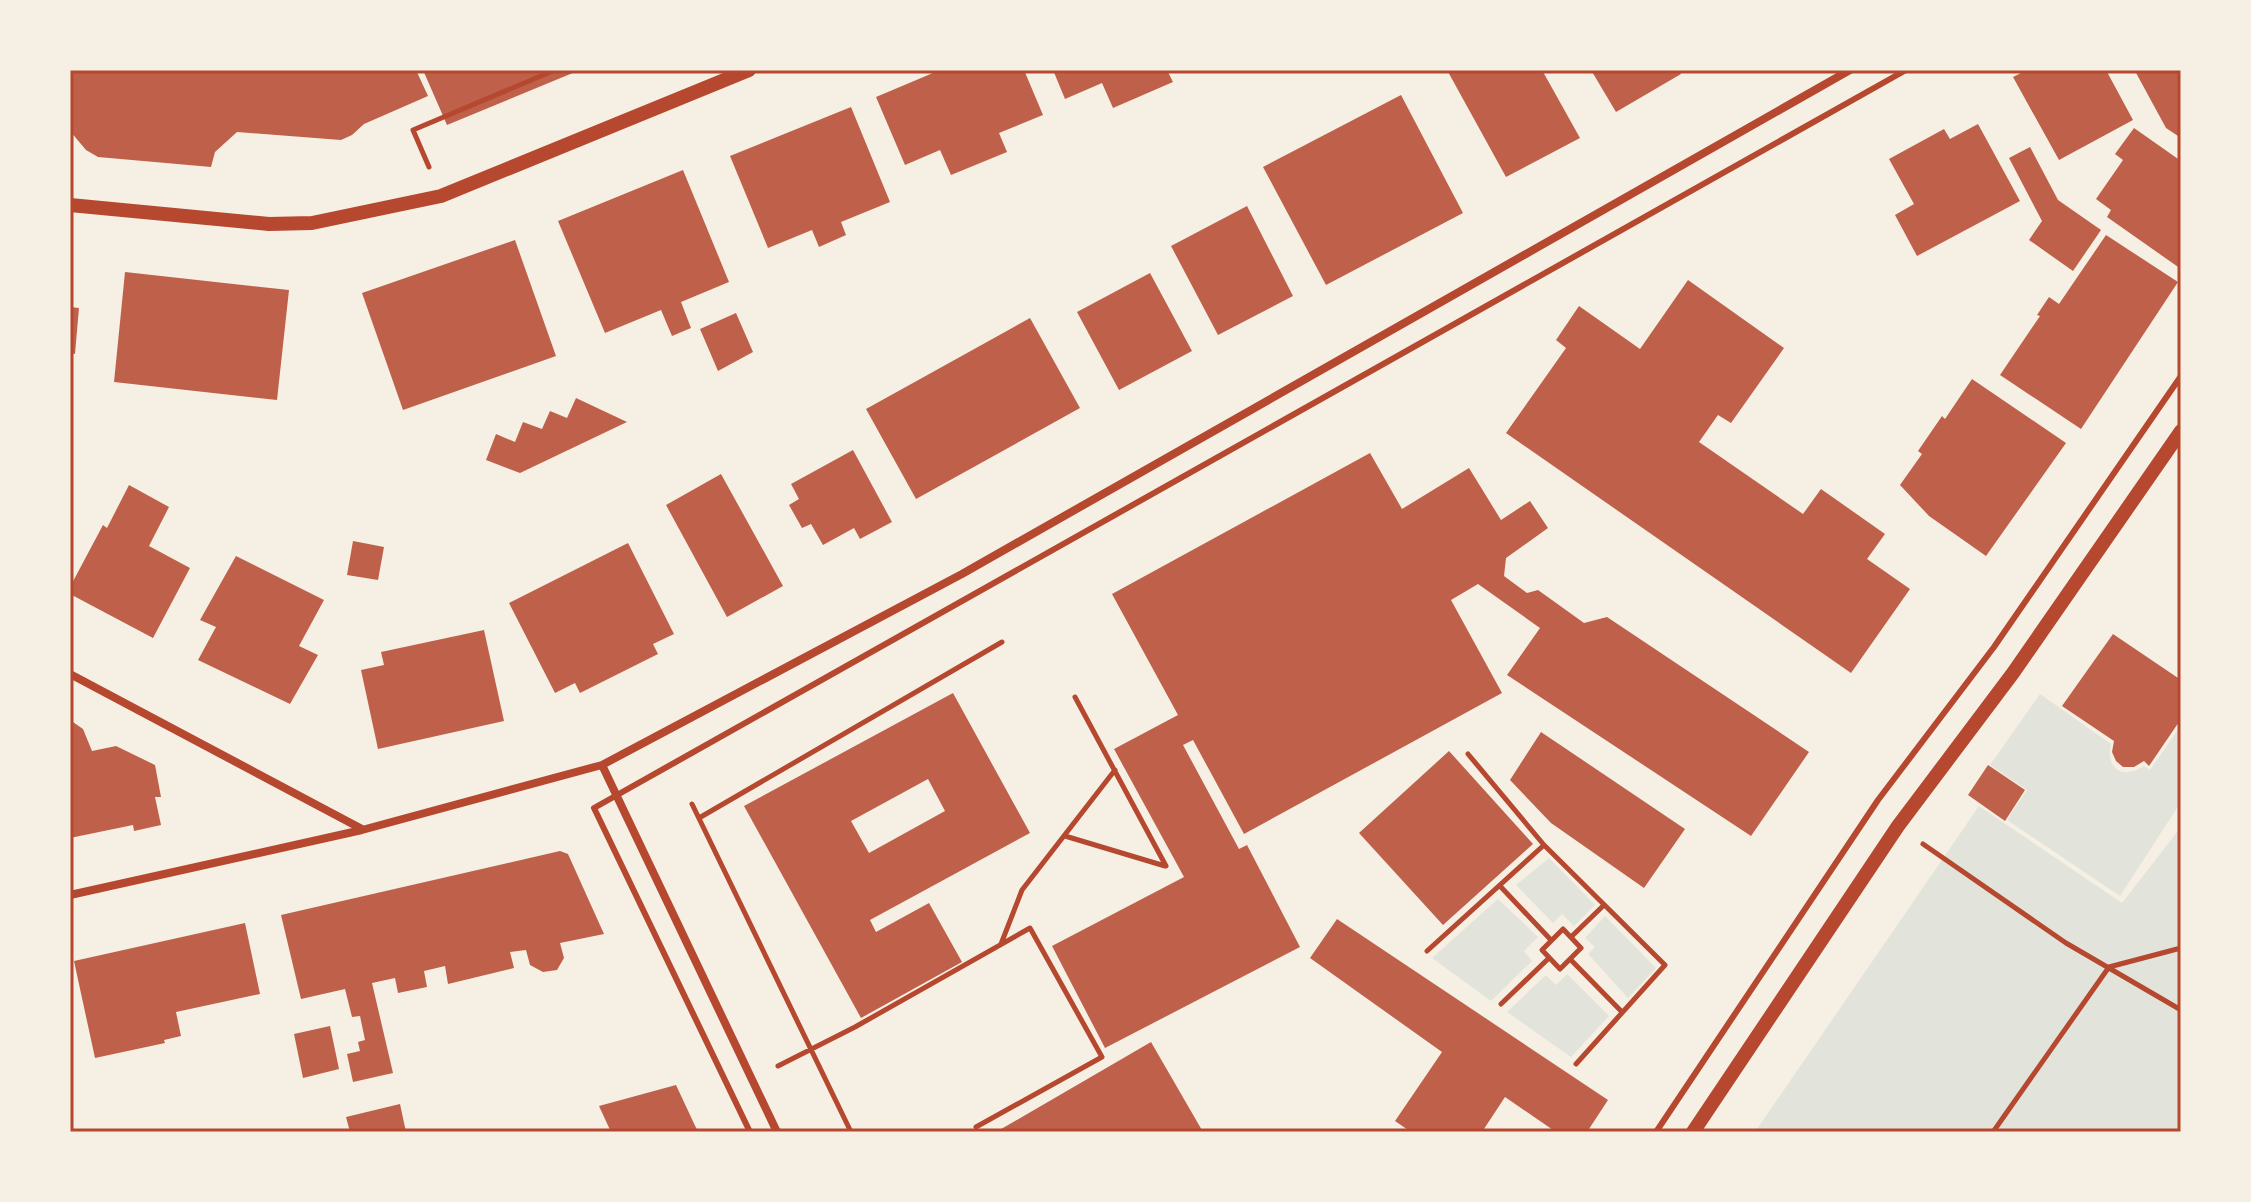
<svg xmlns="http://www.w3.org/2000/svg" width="2251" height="1202" viewBox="0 0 2251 1202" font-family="'DM Sans',sans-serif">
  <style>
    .green { fill: #e2e4dc }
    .building { fill: #bf614a; fill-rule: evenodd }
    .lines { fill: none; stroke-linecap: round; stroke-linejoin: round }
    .path { stroke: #b5482f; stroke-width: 5 }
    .service { stroke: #b5482f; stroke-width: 6 }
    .minor { stroke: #b5482f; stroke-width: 8 }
    .tertiary { stroke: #b5482f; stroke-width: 14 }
    .neatline { fill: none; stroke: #b5482f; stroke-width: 3 }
  </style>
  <rect width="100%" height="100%" fill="#f6efe4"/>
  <!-- green -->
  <path class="green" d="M2040 694 2111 744C2105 769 2123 780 2144 766L2150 770 2181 725V802L2120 896 2007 820 2027 790 1990 765Z
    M1979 806 2122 903 2181 827V1132H1755Z
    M1549 858 1595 905 1574 926 1562 914 1553 923 1516 885Z
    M1498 899 1538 937 1524 951 1532 961 1491 1001 1432 958Z
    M1605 916 1656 968 1628 998 1588 954 1595 947 1585 938Z
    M1567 974 1609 1016 1571 1057 1507 1012 1546 975 1556 985Z"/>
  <!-- building -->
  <path class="building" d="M70 70H416L428 96 364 124 352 135 341 140 237 132 215 152 211 167 98 157 86 150 70 131Z
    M423 70H580L447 125Z
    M940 70H1024L1043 115 999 133 1007 152 951 175 940 150 905 165 876 97Z
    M1053 70H1167L1173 82 1113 108 1102 83 1065 99Z
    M1447 70H1542L1580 138 1506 177Z
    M1591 70H1679L1681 74 1616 112Z
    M2027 70H2106L2133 120 2059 160 2013 77Z
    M2137 70H2181V138L2166 128 2135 71Z
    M1401 95 1463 213 1326 285 1263 167Z
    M851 107 890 202 841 222 846 235 819 247 812 230 768 248 730 156Z
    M1978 124 2020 201 1917 256 1895 215 1914 204 1889 159 1944 129 1950 139Z
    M2134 128 2181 161V269L2107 217 2111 210 2096 199 2123 160 2115 154Z
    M2030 147 2058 200 2101 230 2073 271 2029 240 2042 221 2009 158Z
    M683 170 729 282 681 302 691 328 672 336 661 310 605 333 558 221Z
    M1247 206 1293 296 1218 335 1171 246Z
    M2106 235 2178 282 2081 429 2000 375 2040 316 2037 315 2049 297 2059 304Z
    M515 240 556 356 403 410 362 293Z
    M125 272 289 290 277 400 114 382Z
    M1150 273 1192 351 1119 390 1077 312Z
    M1688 280 1784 348 1731 423 1718 415 1699 442 1803 514 1821 489 1885 534 1867 559 1910 589 1851 673 1506 433 1566 348 1556 340 1579 306 1640 349Z
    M70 307 79 308 75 354 70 353Z
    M736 313 753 352 718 371 700 329Z
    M1030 318 1080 408 916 499 866 409Z
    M1972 379 2066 443 1986 556 1929 516 1900 485 1922 454 1918 451 1942 416 1945 419Z
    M576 398 627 422 520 473 486 460 496 434 515 442 523 422 542 429 550 411 567 418Z
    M853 450 892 522 860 539 854 528 823 545 811 524 802 528 789 505 799 499 791 484Z
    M1370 453 1402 509 1469 468 1501 520 1530 501 1548 528 1506 558 1504 576 1527 593 1538 590 1584 623 1607 617 1809 752 1751 836 1507 675 1540 628 1478 584 1451 600 1502 693 1244 834 1193 740 1183 745 1239 849 1247 845 1300 947 1105 1048 1052 946 1184 877 1114 749 1178 715 1112 594Z
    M721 474 783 586 727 617 666 505Z
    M129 485 169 507 149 546 190 568 153 638 70 594V587L103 525 107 528Z
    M353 541 384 547 378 580 347 575Z
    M628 543 674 634 653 644 658 654 580 693 575 683 555 693 509 603Z
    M236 556 324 600 299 646 318 655 290 704 198 660 216 627 200 620Z
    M484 630 504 721 378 749 361 670 384 665 381 652Z
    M2113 634 2181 680V719L2149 766 2144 761 2134 767H2123L2116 761 2112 752 2114 741 2062 706Z
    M953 693 1030 833 870 920 876 932 929 903 962 962 861 1018 744 806ZM928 779 945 811 869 853 851 821Z
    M70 720 83 729 92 751 116 746 155 765 161 797H155L161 825 134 831 133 825 70 838Z
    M1541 732 1685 829 1644 888 1551 823 1510 780Z
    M1449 751 1533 844 1443 925 1359 833Z
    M1988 765 2025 790 2005 821 1968 795Z
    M560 851 568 854 604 934 560 943 564 958 557 970 543 972 530 965 526 950 510 952 514 968 448 984 445 966 424 971 427 987 398 993 395 978 372 983 393 1073 353 1082 347 1054 360 1051 358 1042 365 1040 360 1016 352 1017 345 989 301 999 281 915Z
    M1337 919 1608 1100 1587 1132H1556L1505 1097 1482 1132H1411L1395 1121 1442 1052 1310 958Z
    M245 923 260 994 176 1012 181 1036 164 1040 165 1043 95 1058 74 961Z
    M330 1026 339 1069 303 1078 294 1034Z
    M1151 1042 1203 1132H996Z
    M676 1085 698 1132H611L599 1106Z
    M400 1104 406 1132H350L346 1117Z"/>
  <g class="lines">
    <!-- path -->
    <path class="path" d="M429 167 413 130 555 70
      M1075 697 1166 866
      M1468 754 1544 845
      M692 804 851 1132
      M699 818 1002 642
      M1065 836 1165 866
      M1923 844 2066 943 2181 1010
      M1500 886 1551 940
      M1563 929 1581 948 1560 969 1542 950Z
      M1571 937 1604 905
      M1001 944 1022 890 1115 770
      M1427 951 1544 845 1665 965 1576 1064
      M1570 959 1622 1012
      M1501 1004 1549 958
      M778 1066 855 1027 1030 928 1102 1057 976 1127
      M1993 1132 2109 967 2181 948
      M2180 1132 2181 1131"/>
    <!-- service -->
    <path class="service" d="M750 1132 594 808 1906 70
      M1656 1132 1878 800 1994 647 2181 376"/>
    <!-- minor -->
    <path class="minor" d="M70 674 362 829
      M602 765 777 1132
      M70 895 362 830 602 765 962 574 1850 70"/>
    <!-- tertiary -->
    <path class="tertiary" d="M70 205 269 224 312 223 441 196 749 70
      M1693 1132 1898 826 2013 673 2181 431"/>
  </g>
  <!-- border -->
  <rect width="2251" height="1202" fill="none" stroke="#f6efe4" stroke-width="144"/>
  <rect x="72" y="72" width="2107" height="1058" class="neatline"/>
</svg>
